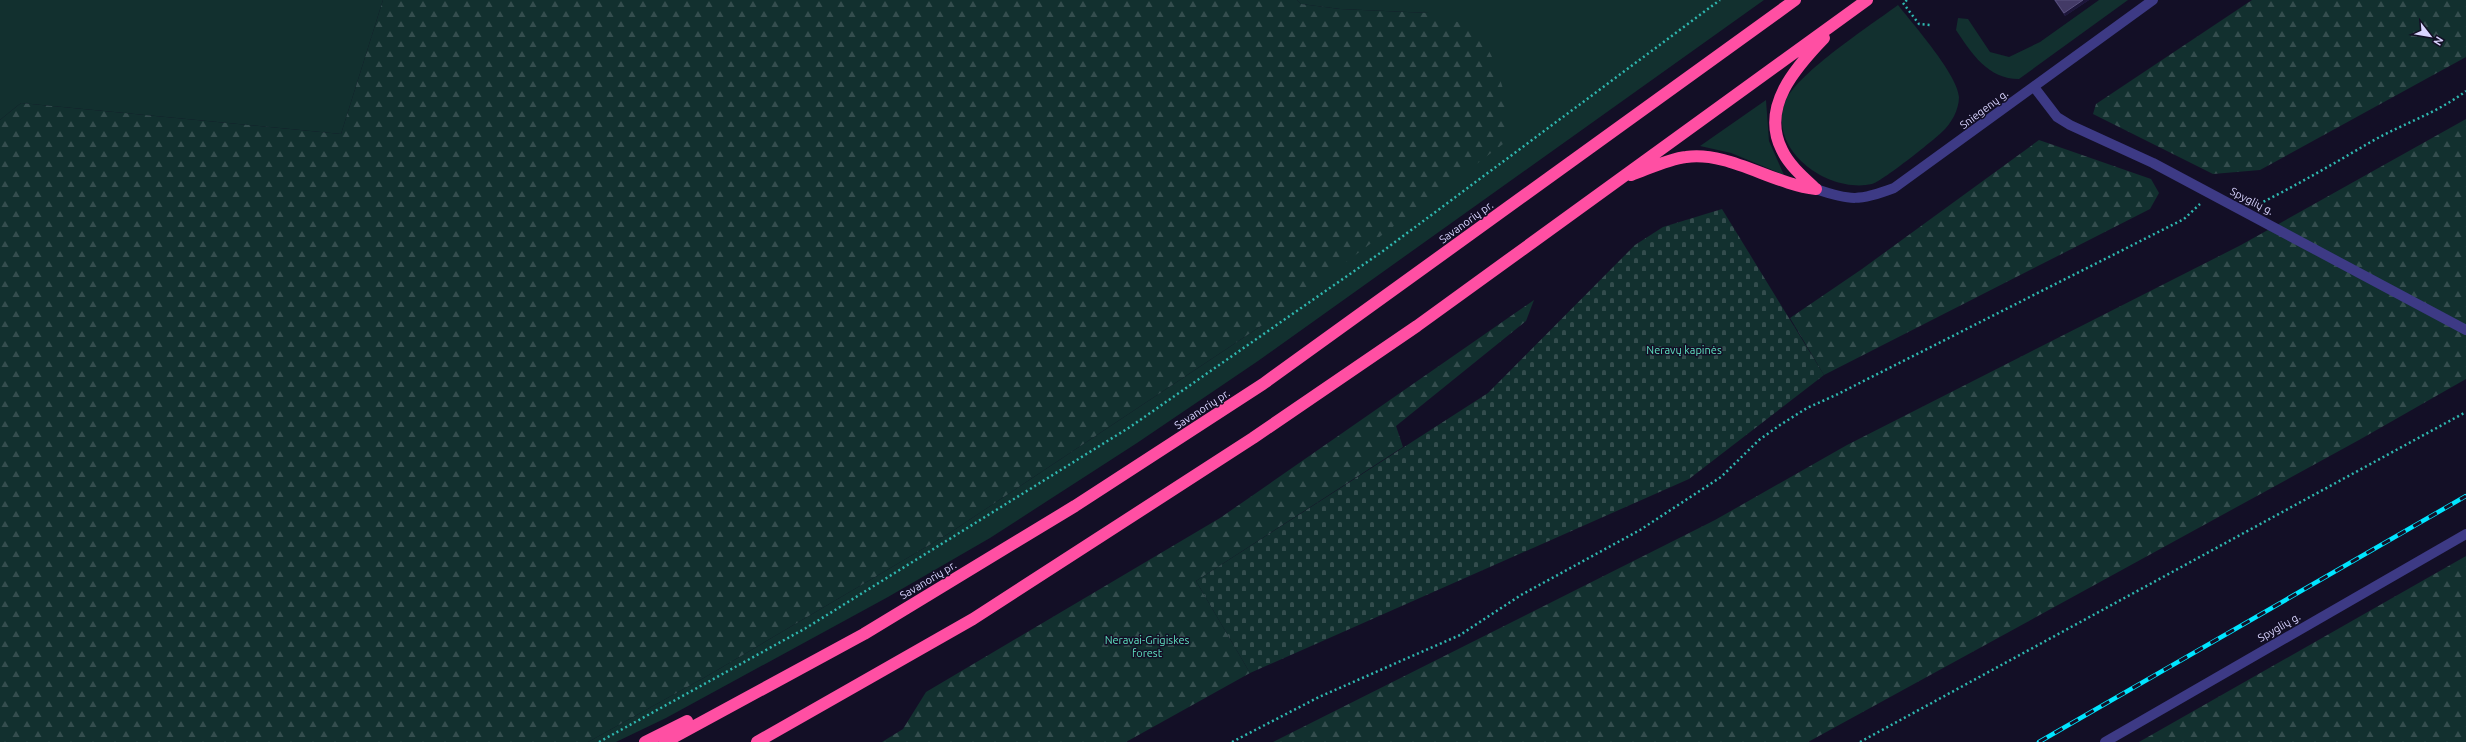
<svg xmlns="http://www.w3.org/2000/svg" width="2466" height="742" viewBox="0 0 2466 742" font-family="Ubuntu,sans-serif">
  <style>
    .green { fill: #12302f }
    .forest { fill: url(#forest-firs) }
    .cemetery { fill: url(#cemetery-stones) }
    .lines { fill: none; stroke-linecap: round; stroke-linejoin: round }
    .path { stroke: #2fb8b0; stroke-width: 2.5; stroke-dasharray: 2 3; stroke-linecap: butt }
    .minor { stroke: #3d3a85; stroke-width: 10 }
    .highway { stroke: #ff4fa3; stroke-width: 12 }
    .rail-casing { stroke: #00e5ff; stroke-width: 4.5 }
    .rail { stroke: #130f26; stroke-width: 3; stroke-dasharray: 9; stroke-linecap: butt }
    .wall { fill: #312854 }
    .shaded-wall { fill: #1d163a }
    .building { fill: #433a66; stroke: #5a527e }
    .labels { text-anchor: middle; stroke-width: 3; stroke-linejoin: round; paint-order: stroke }
    .street-label { font-size: 11px; fill: #d9d4ff; stroke: #130f26 }
    .park-label { font-size: 11px; fill: #5fe0c0; stroke: #130f26 }
  </style>
  <defs>
    <pattern id="forest-firs" width="22" height="20" patternUnits="userSpaceOnUse"><rect width="22" height="20" fill="#12302f"/><path d="M5 1l3.5 6h-7zM16 11l3.5 6h-7z" fill="#344d4e"/></pattern>
    <pattern id="cemetery-stones" width="16" height="16" patternUnits="userSpaceOnUse"><rect width="16" height="16" fill="#12302f"/><path d="M2 7V4a2 2 0 0 1 4 0v3zM10 15v-3a2 2 0 0 1 4 0v3z" fill="#344d4e"/></pattern>
  </defs>
  <rect width="100%" height="100%" fill="#130f26"/>
  <!-- green -->
  <path class="green" d="M0 0H383L341 134 21 103 0 120Z
    M1297 0H1764L1258 361 1137 443 990 538 888 597 666 718 616 742H588L707 676 948 534 1261 326 1429 13 1340 9 1301 4Z
    M2099 0H2128L2019 79C1988 79 1972 54 1956 30L1958 18 1968 19 1990 52 2009 57 2040 42Z
    M1898 5C1913 24 1958 75 1959 97 1959 110 1951 124 1942 132 1934 140 1880 183 1872 184 1828 194 1765 149 1786 100 1799 72 1871 25 1898 5Z
    M1766 100 1769 141 1784 175 1731 153 1700 146Z"/>
  <!-- forest -->
  <path class="forest" d="M383 0H1297L1301 4 1340 9 1429 13 1461 23 1485 43 1495 63 1504 92 1509 126 1503 144 1261 326 948 534 707 676 588 742H0V120L21 103 341 134Z
    M2252 0H2466V57L2260 170 2213 174 2093 114 2096 104Z
    M2466 119V379L2359 440 1808 742H1273L1715 520 1847 445 2241 245Z
    M2039 140 2151 179 2159 193 2150 209 1824 375 1790 318 1862 269Z
    M1534 300 1526 321 1396 426 1403 447 1196 581 1250 673 1126 742H882L903 729 926 692 1220 518Z
    M2466 556V742H2139Z"/>
  <!-- cemetery -->
  <path class="cemetery" d="M1722 209 1824 375 1689 479 1250 673 1196 581 1488 393 1635 245 1663 227Z"/>
  <g class="lines">
    <!-- path -->
    <path class="path" d="M1907 0 1903 3 1919 24 1931 25
      M2259 204C2297 185 2333 164 2369 143 2401 124 2436 114 2466 91
      M599 742 806 628 1130 427 1383 251 1720 0
      M1232 742 1319 697 1460 635 1521 595 1640 530 1721 477 1759 440 1780 425 1807 408 1836 395 2184 219 2200 204
      M1860 742 2466 412"/>
    <!-- minor -->
    <path class="minor" d="M2034 87 2057 117 2070 125 2153 163 2466 330
      M1816 189C1850 201 1860 201 1894 188L2153 0
      M2105 742 2466 534"/>
    <!-- highway -->
    <path class="highway" d="M1631 175C1648 169 1668 159 1686 157 1729 151 1772 184 1816 189
      M1816 189C1803 177 1789 165 1782 150 1760 107 1796 67 1824 38
      M645 742 687 721
      M665 742 864 634 1075 506 1263 384 1795 0
      M757 742 973 619 1253 438 1417 326 1867 0"/>
    <!-- rail casing -->
    <g class="rail-casing">
      <path id="rail" d="M2039 742 2466 496"/>
    </g>
    <!-- rail -->
    <use href="#rail" class="rail"/>
  </g>
  <!-- wall -->
  <path class="wall" d="M2054 0H2089L2065 16Z"/>
  <!-- shaded-wall -->
  <path class="shaded-wall" d="M2083 0H2089L2065 16 2064 13Z"/>
  <!-- building -->
  <path class="building" d="M2055 0H2083L2064 13Z"/>
  <g class="labels">
    <!-- street labels -->
    <g class="street-label">
      <text transform="translate(1984 109) rotate(-37)" y="4">Sniegenų g.</text>
      <text transform="translate(2252 201) rotate(27)" y="4">Spyglių g.</text>
      <text transform="translate(1466 222) rotate(-36)" y="4">Savanorių pr.</text>
      <text transform="translate(1202 409) rotate(-33)" y="4">Savanorių pr.</text>
      <text transform="translate(928 580) rotate(-31)" y="4">Savanorių pr.</text>
      <text transform="translate(2279 627) rotate(-30)" y="4">Spyglių g.</text>
    </g>
    <!-- park labels -->
    <g class="park-label">
      <text x="1684" y="354">Neravų kapinės</text>
      <text x="1147" y="644">Neravai-Grigiskes<tspan x="1147" dy="13">forest</tspan></text>
    </g>
  </g>
  <!-- north arrow -->
  <g transform="translate(2430 36) rotate(121)" stroke="#130f26" stroke-width="3" paint-order="stroke">
  <path d="M0-3L7 15L0 10L-7 15Z" fill="#d9d4ff"/>
  <text y="-6" font-size="11" font-weight="bold" text-anchor="middle" fill="#d9d4ff">N</text>
  </g>
</svg>
